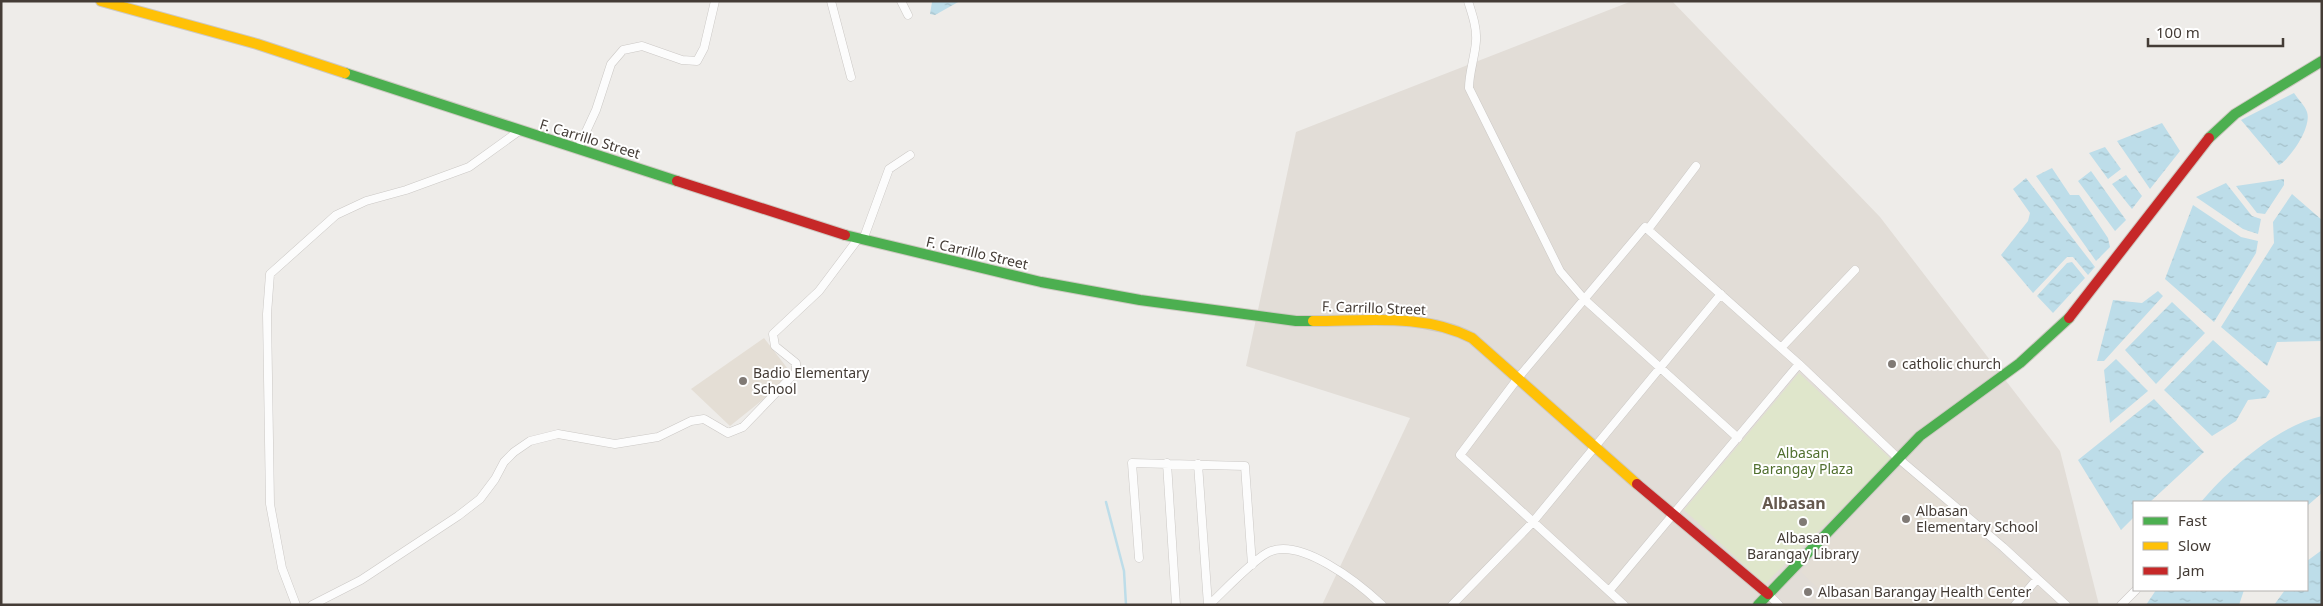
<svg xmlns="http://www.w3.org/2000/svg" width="2323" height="606" viewBox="0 0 2323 606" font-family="'Noto Sans',sans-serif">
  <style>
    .residential { fill: #e2ddd7 }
    .education { fill: #e4ded5 }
    .green { fill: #dfe6cb }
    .water { fill: url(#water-ripples) }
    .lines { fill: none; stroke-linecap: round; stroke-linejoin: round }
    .stream { stroke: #bddde9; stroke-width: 2.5 }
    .street-casing { stroke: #cbc8c5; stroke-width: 9 }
    .fast-casing { stroke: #cec9c2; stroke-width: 12 }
    .slow-casing { stroke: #cec9c2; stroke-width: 12 }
    .jam-casing { stroke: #cec9c2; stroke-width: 12 }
    .street { stroke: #fcfcfc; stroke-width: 8 }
    .fast { stroke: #4caf50; stroke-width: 10 }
    .slow { stroke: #ffc107; stroke-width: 10 }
    .jam { stroke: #c62828; stroke-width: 10 }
    .poi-dot { fill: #807a75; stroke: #fff; stroke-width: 2 }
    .labels { text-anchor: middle; stroke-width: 4; stroke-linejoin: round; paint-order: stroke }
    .street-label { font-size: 14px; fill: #443c36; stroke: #fff }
    .poi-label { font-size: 14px; fill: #443c36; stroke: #fff; text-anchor: start }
    .park-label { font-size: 14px; fill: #51702f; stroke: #fff }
    .quarter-label { font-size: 16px; font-weight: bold; fill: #65594e; stroke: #fff }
  </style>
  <defs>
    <pattern id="water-ripples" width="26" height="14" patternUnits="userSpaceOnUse" patternTransform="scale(1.25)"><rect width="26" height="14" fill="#bddde9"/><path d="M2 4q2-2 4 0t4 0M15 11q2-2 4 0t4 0" fill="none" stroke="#a4bfc8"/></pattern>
  </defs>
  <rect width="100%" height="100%" fill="#eeece9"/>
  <!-- residential -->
  <path class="residential" d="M1632 1H1672L1880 217 2060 451 2099 605H1322L1410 418 1246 366 1296 132Z"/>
  <!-- education -->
  <path class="education" d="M764 338 791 373 771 393 730 426 691 389Z
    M1902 467 2031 581 2009 605H1811L1822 592 1801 572Z"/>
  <!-- green -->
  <path class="green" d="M1799 373 1891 459 1765 584 1684 510Z"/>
  <!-- water -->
  <path class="water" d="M935 1H960L935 15 930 14 932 2Z
    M2294 93C2298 99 2305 106 2307 112 2312 127 2291 158 2279 165L2241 120Z
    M2162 123 2180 151 2150 189 2117 141Z
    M2105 147 2121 169 2108 179 2089 153Z
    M2052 168 2070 195H2079L2108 238 2110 247 2096 261 2036 176Z
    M2091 171 2126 220 2115 231 2078 181Z
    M2126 175 2142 196 2132 209 2112 184Z
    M2026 178 2095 267 2088 275 2073 257H2067L2033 293 2001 255 2028 221 2030 213 2013 189Z
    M2284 179V185L2265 214 2257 213 2236 186Z
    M2226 183 2252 216 2261 219 2258 234 2243 229 2196 197Z
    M2292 194 2322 220V341L2277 342 2267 366 2221 327 2274 243 2273 222Z
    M2193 205 2241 237 2258 241 2256 253 2214 322 2165 279Z
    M2072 262 2085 278 2053 313 2037 296 2067 263Z
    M2158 291 2163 296 2104 361H2097L2113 300 2142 303Z
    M2172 302 2205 333 2156 384 2125 350Z
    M2213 340 2270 391 2266 398 2248 400 2236 421 2212 436 2164 390Z
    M2116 359 2148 391 2110 423 2104 370Z
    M2154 399 2204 452 2150 502H2134V517L2121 530 2078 460Z
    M2322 416V493L2307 506V502H2201C2230 468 2277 426 2322 416Z
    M2322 550V605H2274L2285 590H2307V561Z
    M2156 590H2244L2239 605H2146Z"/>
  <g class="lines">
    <!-- stream -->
    <path class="stream" d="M1106 502 1124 571 1126 605"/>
    <!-- street casing -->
    <g class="street-casing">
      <path id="street" d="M831 1 851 77
        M901 1 908 15
        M1468 1C1472 14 1477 27 1476 41 1475 57 1469 72 1469 88L1560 271 1584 299 1738 438
        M578 149 596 110 611 64 623 50 642 46 682 60 697 61 704 48 715 1
        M1649 228 1696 166
        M863 240 889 169 910 155
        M1781 348 1855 270
        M1167 463 1176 605
        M1198 464 1208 605
        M1139 558 1132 463 1245 466 1252 565
        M1609 591 1799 364
        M1768 594 1779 605
        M296 605 282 568 270 504 267 314 270 274 336 215 366 201 406 190 469 167 519 131
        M312 605 361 580 458 516 480 499 495 479 504 462 514 452 530 441 558 434 615 444 658 437 691 421 704 419 728 433 743 427 796 372V363L775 346 773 334 819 291 858 239
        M1209 605C1224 591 1251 562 1267 553 1299 535 1360 584 1382 605
        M1452 605 1532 523 1721 294
        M1624 605 1460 455 1518 378 1645 227 1799 364 1899 459 2003 547 2066 605
        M2015 605 2037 579
        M2121 605 2136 590"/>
    </g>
    <!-- fast casing -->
    <g class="fast-casing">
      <path id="fast" d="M345 73 677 181
        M2209 138 2235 114 2322 61
        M845 235 1041 282 1140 300 1296 321H1313
        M1758 605 1920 436 2020 363 2069 318"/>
    </g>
    <!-- slow casing -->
    <g class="slow-casing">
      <path id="slow" d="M101 1 257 44 345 73
        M1313 321C1366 321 1424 313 1472 338L1637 484"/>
    </g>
    <!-- jam casing -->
    <g class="jam-casing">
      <path id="jam" d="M677 181 845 235
        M2069 318 2209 138
        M1637 484 1768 594"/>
    </g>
    <!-- street -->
    <use href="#street" class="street"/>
    <!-- fast -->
    <use href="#fast" class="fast"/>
    <!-- slow -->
    <use href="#slow" class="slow"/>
    <!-- jam -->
    <use href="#jam" class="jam"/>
  </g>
  <!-- markers -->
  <g class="poi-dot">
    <circle cx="1892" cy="364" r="5"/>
    <circle cx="743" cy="381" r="5"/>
    <circle cx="1906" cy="519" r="5"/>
    <circle cx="1803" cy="522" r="5"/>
    <circle cx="1808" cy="592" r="5"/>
  </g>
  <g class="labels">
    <!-- street labels -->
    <g class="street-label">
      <text transform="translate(590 139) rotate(17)" y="5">F. Carrillo Street</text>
      <text transform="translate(977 253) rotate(13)" y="5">F. Carrillo Street</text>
      <text transform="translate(1374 308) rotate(2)" y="5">F. Carrillo Street</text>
    </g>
    <!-- poi labels -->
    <g class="poi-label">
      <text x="1902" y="369">catholic church</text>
      <text x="753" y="378">Badio Elementary<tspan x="753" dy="16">School</tspan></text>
      <text x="1916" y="516">Albasan<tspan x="1916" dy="16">Elementary School</tspan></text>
      <text x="1803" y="543" text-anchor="middle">Albasan<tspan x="1803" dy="16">Barangay Library</tspan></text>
      <text x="1818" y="597">Albasan Barangay Health Center</text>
    </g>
    <!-- park labels -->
    <g class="park-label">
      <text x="1803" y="458">Albasan<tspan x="1803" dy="16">Barangay Plaza</tspan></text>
    </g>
    <!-- quarter labels -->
    <g class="quarter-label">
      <text x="1794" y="509">Albasan</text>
    </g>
  </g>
  <!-- border -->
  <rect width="2323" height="606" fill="none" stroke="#443c36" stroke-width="5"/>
  <!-- legend -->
  <rect x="2133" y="501" width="175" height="90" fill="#ffffff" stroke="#b4b1af"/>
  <rect x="2143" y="517" width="25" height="8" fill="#4caf50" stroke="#b4b1af"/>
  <text x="2178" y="526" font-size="15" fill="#443c36">Fast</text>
  <rect x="2143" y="542" width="25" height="8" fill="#ffc107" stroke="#b4b1af"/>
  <text x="2178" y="551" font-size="15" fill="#443c36">Slow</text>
  <rect x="2143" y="567" width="25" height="8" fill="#c62828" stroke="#b4b1af"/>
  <text x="2178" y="576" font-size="15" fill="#443c36">Jam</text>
  <!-- scale -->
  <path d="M2148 38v8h135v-8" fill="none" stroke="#443c36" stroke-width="2.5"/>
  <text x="2156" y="38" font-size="15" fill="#443c36" stroke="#ffffff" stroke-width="4" paint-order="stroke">100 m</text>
</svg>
